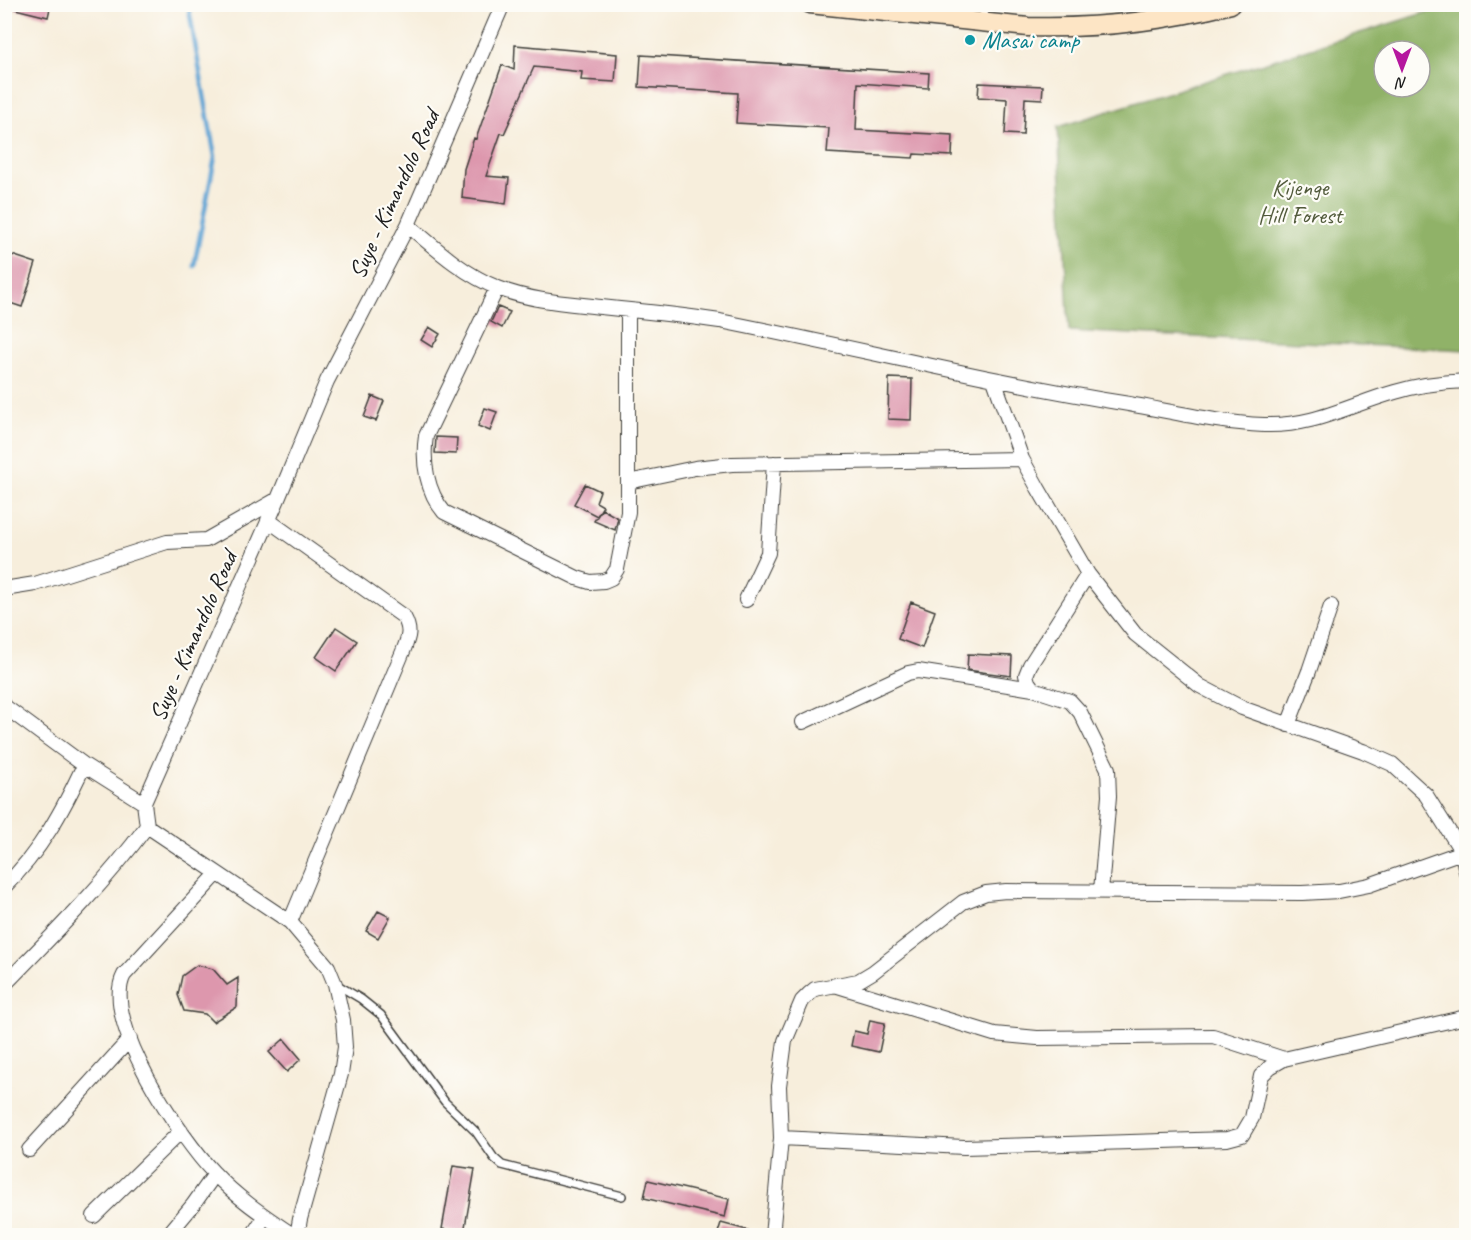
<svg xmlns="http://www.w3.org/2000/svg" width="1471" height="1240" viewBox="0 0 1471 1240" font-family="Caveat,sans-serif">
  <style>
    .forest { fill: #90b267; stroke: #566742; stroke-width: 1.5; fill-rule: evenodd }
    .lines { fill: none; stroke-linecap: round; stroke-linejoin: round }
    .stream { stroke: #5fa4d4; stroke-width: 4.5 }
    .building { fill: #dd97ad }
    .service-casing { stroke: #3d3c39; stroke-width: 10 }
    .minor-casing { stroke: #3d3c39; stroke-width: 16 }
    .secondary-casing { stroke: #3d3c39; stroke-width: 21 }
    .service { stroke: #fff; stroke-width: 7 }
    .minor { stroke: #fff; stroke-width: 14 }
    .secondary { stroke: #fde5c5; stroke-width: 18 }
    .culture-dot { fill: #0f9aa8; stroke: #fdfcf7; stroke-width: 2 }
    .labels { text-anchor: middle; stroke-width: 4.5; stroke-linejoin: round; paint-order: stroke }
    .culture-label { font-size: 24px; fill: #0d838f; stroke: #fdfcf7; text-anchor: start }
    .park-label { font-size: 24px; fill: #525b3c; stroke: #fdfcf7 }
    .street-label { font-size: 24px; fill: #1c1c1c; stroke: #fdfcf7 }
  </style>
  <rect width="100%" height="100%" fill="#fdfcf7"/>
  <filter id="ink" filterUnits="userSpaceOnUse"><feTurbulence type="fractalNoise" baseFrequency=".0167" numOctaves="2"/><feDisplacementMap in="SourceGraphic" scale="12" xChannelSelector="R" yChannelSelector="G"/><feConvolveMatrix kernelMatrix="1 2 1 2 8 2 1 2 1" color-interpolation-filters="sRGB"/></filter>
  <filter id="wash" filterUnits="userSpaceOnUse"><feTurbulence type="fractalNoise" baseFrequency=".008" numOctaves="4" result="noise"/><feDisplacementMap in="SourceGraphic" scale="24" xChannelSelector="R" yChannelSelector="G"/><feGaussianBlur stdDeviation="1.35" result="paint"/><feColorMatrix in="noise" values="0 0 0 0 0 0 0 0 0 0 0 0 0 0 0 0 0 1.4 0 .05"/><feComposite in="paint" operator="in"/></filter>
  <g filter="url(#wash)">
    <rect width="100%" height="100%" fill="#f7eedc"/>
    <!-- forest -->
    <path class="forest" d="M1453 4 1466 5V350L1069 331 1058 127ZM1384 51H1420V87H1384Z"/>
    <g class="lines">
      <!-- stream -->
      <path class="stream" d="M188 4 215 157 194 266"/>
    </g>
    <g id="blocks">
      <!-- building -->
      <path class="building" d="M16 4H51L48 17 15 9Z
        M515 45 617 54 615 82 581 80 582 72 534 67 504 134 501 133 486 176 509 178 506 204 462 198 464 169 474 138 476 139 502 65 514 70Z
        M641 55 929 73 928 88 858 83 856 130 953 135 952 156 914 154 913 158 827 153 829 128 736 123 738 93 639 87Z
        M979 83 1043 86 1042 99 1025 98 1023 135 1005 134 1007 99 978 97Z
        M9 254 36 263 22 307 4 301V268Z
        M498 307 510 312 502 328 491 322Z
        M429 327 440 334 432 347 421 340Z
        M889 378 912 379 911 420 888 419Z
        M372 396 384 401 376 421 364 417Z
        M485 408 497 412 490 431 478 426Z
        M436 437 457 438 456 454 435 453Z
        M585 484 600 491 596 502 603 506 597 516 574 504Z
        M602 509 618 518 615 530 594 521Z
        M911 602 935 611 922 648 898 639Z
        M336 627 357 641 336 671 316 657Z
        M968 654 1012 656 1011 676 967 670Z
        M378 911 390 917 378 938 366 931Z
        M197 965 213 969 227 985 238 978 237 1007 213 1022 205 1014 184 1011 178 995 182 976Z
        M870 1020 885 1023 879 1052 851 1046 854 1031 867 1034Z
        M284 1039 301 1059 287 1072 269 1052Z
        M453 1166 475 1169 464 1233 442 1229Z
        M648 1180 729 1199 725 1217 644 1198Z
        M721 1223 754 1232 753 1236H717Z"/>
    </g>
  </g>
  <g filter="url(#ink)">
    <use href="#blocks" fill-opacity="0" stroke="#3d3c39" stroke-width="1.5"/>
    <g class="lines">
      <!-- service casing -->
      <g class="service-casing">
        <path id="service" d="M980 4 987 20
          M336 984 361 999 381 1015 445 1102 476 1132 494 1158 502 1165 622 1196"/>
      </g>
      <!-- minor casing -->
      <g class="minor-casing">
        <path id="minor" d="M408 225C435 248 463 274 498 288 531 301 566 303 601 307 641 311 680 315 720 321 857 348 992 382 1129 404 1174 412 1219 423 1264 425 1313 427 1349 405 1395 392 1418 385 1443 382 1466 381
          M497 288 426 436C422 462 427 492 444 512L577 578 590 582 604 581 611 578 617 569 628 512V310
          M994 380 1022 459 1038 488 1088 574 1135 634 1200 686 1242 708 1363 751 1392 764 1426 795 1462 852 1466 872
          M628 482 695 468 732 464 1022 459
          M268 520 404 617C411 630 409 636 404 649L290 922
          M1088 574 1030 665 1026 675 1028 682 1033 689 1070 701 1080 712 1108 769 1109 796 1101 891
          M4 589 35 584 167 542 206 540 278 499
          M746 600 768 553 774 463
          M4 706 84 765 144 803
          M803 722 908 673 918 671 1033 689
          M1288 725 1309 671 1331 606
          M217 874 124 975C100 1020 182 1140 214 1173 237 1198 266 1217 294 1236
          M4 887C41 851 63 810 84 765
          M4 985C54 934 104 884 147 826
          M838 986 994 1034 1037 1038 1213 1036 1284 1059
          M781 1138 964 1147 1227 1139 1242 1135 1252 1118 1261 1076 1270 1067 1284 1059 1466 1017
          M29 1150 130 1039
          M94 1216 181 1131
          M167 1236 193 1205 215 1174
          M252 1236 265 1216
          M297 1236 300 1219 341 1074 345 1047 343 1020 335 984 328 967 290 922 147 826 144 803 278 499 327 381 408 225 503 4
          M772 1236 781 1138 779 1086 785 1041 802 1001 809 994 815 989 858 981 873 972 963 902 986 893 1006 891 1302 893 1339 891 1369 885 1462 852 1466 841"/>
      </g>
      <!-- secondary casing -->
      <g class="secondary-casing">
        <path id="secondary" d="M810 4 1028 27C1097 29 1164 21 1231 4"/>
      </g>
      <!-- service -->
      <use href="#service" class="service"/>
      <!-- minor -->
      <use href="#minor" class="minor"/>
      <!-- secondary -->
      <use href="#secondary" class="secondary"/>
    </g>
  </g>
  <!-- markers -->
  <circle class="culture-dot" cx="970" cy="40" r="6"/>
  <g class="labels">
    <!-- culture labels -->
    <g class="culture-label">
      <text x="982" y="48">Masai camp</text>
    </g>
    <!-- park labels -->
    <g class="park-label">
      <text x="1300" y="195">Kijenge<tspan x="1300" dy="28">Hill Forest</tspan></text>
    </g>
    <!-- street labels -->
    <g class="street-label">
      <text transform="translate(394 194) rotate(-65)" y="8">Suye - Kimandolo Road</text>
      <text transform="translate(193 636) rotate(-66)" y="8">Suye - Kimandolo Road</text>
    </g>
  </g>
  <!-- margin -->
  <rect width="1471" height="1240" fill="none" stroke="#fdfcf7" stroke-width="24"/>
  <!-- north arrow -->
  <g transform="translate(1402 69) rotate(180)"><circle r="28" fill="#fdfcf7" stroke="#a3a29f" stroke-width="1.5"/>
  <path d="M0-4.5L10 22L0 15L-10 22Z" fill="#b5179e"/>
  <text y="-9" font-size="16" font-weight="bold" text-anchor="middle" fill="#1c1c1c">N</text>
  </g>
</svg>
